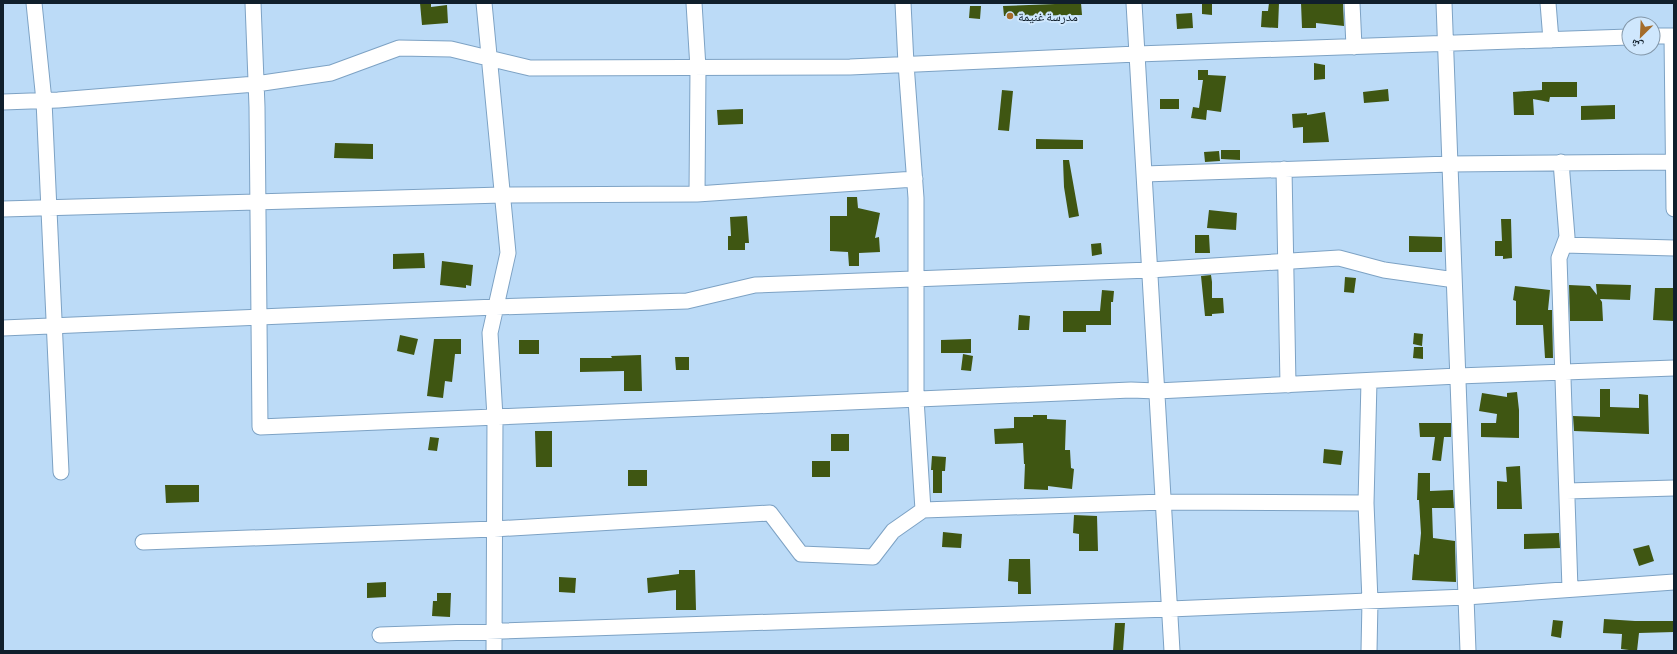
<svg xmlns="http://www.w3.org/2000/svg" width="1677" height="654" viewBox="0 0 1677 654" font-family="'Sofia Sans Condensed','Noto Naskh Arabic',sans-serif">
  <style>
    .building { fill: #3f5612 }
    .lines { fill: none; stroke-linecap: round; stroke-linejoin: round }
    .minor-casing { stroke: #7da2c4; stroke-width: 17 }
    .minor { stroke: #fff; stroke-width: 15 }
    .poi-dot { fill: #a46c2a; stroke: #cfe7fd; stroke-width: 1.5 }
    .labels { text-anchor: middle; stroke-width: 4; stroke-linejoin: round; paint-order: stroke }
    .poi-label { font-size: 13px; fill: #101f2c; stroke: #cfe7fd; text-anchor: start }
  </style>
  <rect width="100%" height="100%" fill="#bcdbf7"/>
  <!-- building -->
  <path class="building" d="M420 3H431V7L447 5 448 23 422 25Z
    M1081 3 1082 15 1004 16 1003 6Z
    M1202 3H1212V15L1202 14Z
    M1269 3H1279L1278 28 1261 27 1262 11H1268Z
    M1301 3H1343L1344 26 1316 23V28H1302Z
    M970 6H981L980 19 969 18Z
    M1192 13 1193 28 1177 29 1176 14Z
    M1314 63 1325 65V79L1314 80Z
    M1198 70H1208V75L1226 76 1221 112 1207 110 1206 120 1191 118 1193 107 1199 108 1203 80H1198Z
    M1542 82H1577V97H1550L1549 102 1533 99 1534 115H1514L1513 92 1542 90Z
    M1388 89 1389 101 1364 103 1363 92Z
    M1002 90 1013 91 1009 131 998 130Z
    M1160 99H1179V109H1160Z
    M1615 105V119L1581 120V106Z
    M743 109V124L718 125 717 110Z
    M1325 112 1329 142 1303 143V127L1293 128 1292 114 1307 113V115Z
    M1036 139 1083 140V149H1036Z
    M335 143 373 144V159L334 158Z
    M1221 150H1240V160L1221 159Z
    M1219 151 1220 161 1205 162 1204 152Z
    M1063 160H1069L1079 216 1069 218 1064 187Z
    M847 197H857L858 208 880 213 875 238 879 237 880 252 859 253V266H849L848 252 830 251V216H847Z
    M1209 210 1237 213 1236 230 1207 228Z
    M747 216 749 243H745V250H728V236H731L730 217Z
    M1501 219H1511L1512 258 1503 259V256H1495V241H1502Z
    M1195 235H1209L1210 253H1195Z
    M1409 236 1442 237V252H1409Z
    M1101 243 1102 254 1092 256 1091 244Z
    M424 253 425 268 393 269V254Z
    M442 261 473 265 471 286 466 285V288L440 285Z
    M1211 275 1212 282V298H1223L1224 313 1212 314V316H1205L1201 276Z
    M1345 277 1356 278 1354 293 1344 292Z
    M1596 284 1631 285 1630 300 1600 299 1602 302 1603 321H1570L1569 285 1590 286 1597 295Z
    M1515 286 1550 290 1548 310H1552L1553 358H1545L1543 325H1516V301L1513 300Z
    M1655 288H1674V321L1653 320Z
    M1102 290 1114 291 1113 302H1111V325H1086V332H1063V311H1100Z
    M1019 315 1030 316 1029 330H1018Z
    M1414 333 1423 334 1422 346 1413 344Z
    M400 335 418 339 414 355 397 351Z
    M434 339H461V354H455L452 382 445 381 443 398 427 396Z
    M971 339V353H941V340Z
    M519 340H539V354H519Z
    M1414 347H1423V359L1413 358Z
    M963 354 973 356 971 371 961 370Z
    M641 355 642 391H624V371L580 372V358H612L611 356Z
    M675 357H689V370H676Z
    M1600 389H1610V407L1639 408V394L1648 395 1649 434 1574 431 1573 416 1600 417Z
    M1517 392 1519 410V438L1481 437V423H1496L1497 414 1479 411 1482 393 1507 397V393Z
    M1033 415H1047V419L1066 420 1065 450H1070L1071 468 1074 469 1072 489 1048 486V490L1024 489 1025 464H1024L1023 443 995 444 994 429 1014 428V417H1033Z
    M1419 423H1451V437H1444L1441 461 1432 460 1435 437H1420Z
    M535 431H552V467H536Z
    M831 434H849V451H831Z
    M430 437 439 438 437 451 428 450Z
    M1324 449 1343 451 1341 465 1323 463Z
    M932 456 946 457 945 471H942V493H933V470H931Z
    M812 461H830V477H812Z
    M1520 466 1522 509H1497V481L1507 482 1506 467Z
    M628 470H647V486H628Z
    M1418 473H1430V491L1453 490 1454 508H1432L1433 538 1455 541 1456 582 1412 580 1414 554 1419 555 1421 533 1419 500H1417Z
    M165 485H199V502L166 503Z
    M1074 515 1097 516 1098 551H1079V534L1073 533Z
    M943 532 962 534 961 548 942 547Z
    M1559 533 1560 548 1524 549V534Z
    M1649 545 1654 561 1639 566 1633 549Z
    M1009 559H1030L1031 594H1018V582L1008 581Z
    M679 570H695L696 610H676V590L648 593 647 578 679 574Z
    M559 577 576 578 575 593 559 592Z
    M386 582V597L367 598V583Z
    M437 593H451L450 617 432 616 433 601H437Z
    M1604 619 1635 621H1674V632L1639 633 1637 651 1621 649 1622 634 1603 633Z
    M1553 620 1563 621 1561 638 1551 636Z
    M1115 623H1125L1123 651H1113Z"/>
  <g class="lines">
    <!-- minor casing -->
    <g class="minor-casing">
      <path id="minor" d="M34 3 44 101 61 472
        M253 3 257 107 260 427 1131 390 1157 391 1458 376 1674 368
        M484 3 508 253 490 333 495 417 494 651
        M694 3 698 68 697 194
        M903 3 906 64 916 198V399L923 510
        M1134 3 1172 651
        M1352 3 1354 47
        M1444 3 1468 651
        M1548 3 1551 40
        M1653 36H1674
        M1672 36 1674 209
        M3 102 58 100 256 84 331 73 399 48 451 49 530 68 850 67 1137 54 1629 37
        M1561 162 1567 237 1559 258 1570 589
        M1284 169 1288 385
        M1144 174 1450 164 1672 162
        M3 209 502 195 697 194 915 179
        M1564 245 1674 248
        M3 328 496 307 687 301 755 285 1150 270 1339 258 1384 270 1448 279 1454 276
        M1369 381 1366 503 1370 601 1369 651
        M1567 491 1674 488
        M143 542 494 529 770 513 801 554 873 557 893 531 923 510 1164 502 1366 503
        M380 635 1170 609 1466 597 1674 582"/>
    </g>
    <!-- minor -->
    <use href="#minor" class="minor"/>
  </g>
  <!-- markers -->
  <circle class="poi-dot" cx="1010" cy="16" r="4"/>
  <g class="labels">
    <!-- poi labels -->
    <g class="poi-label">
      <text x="1018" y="21">مدرسة غنيمة</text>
    </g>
  </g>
  <!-- border -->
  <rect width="1677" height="654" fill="none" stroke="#101f2c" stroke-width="8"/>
  <!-- north arrow -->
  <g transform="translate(1641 36) rotate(204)"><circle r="19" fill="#cfe7fd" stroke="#8397a9"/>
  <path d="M0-3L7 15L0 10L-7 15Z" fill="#a46c2a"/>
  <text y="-6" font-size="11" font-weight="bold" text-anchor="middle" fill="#101f2c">ش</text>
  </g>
</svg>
